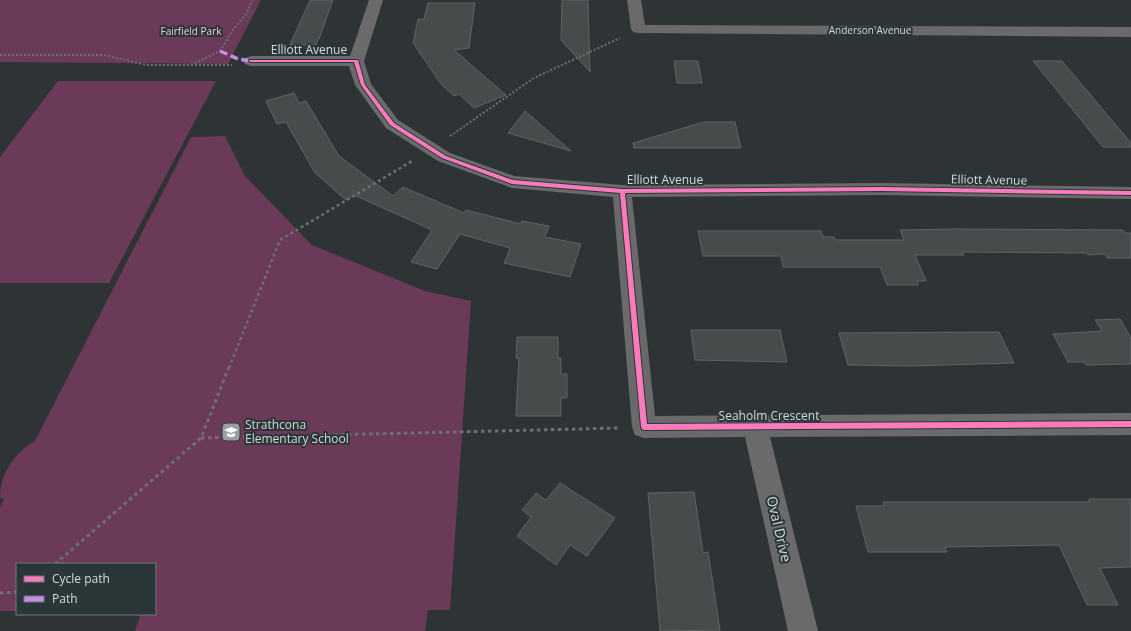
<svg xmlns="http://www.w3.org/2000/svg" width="1131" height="631" viewBox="0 0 1131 631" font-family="'Open Sans',sans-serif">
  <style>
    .green { fill: #6b3a58 }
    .building { fill: #464b4c; stroke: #5e6364 }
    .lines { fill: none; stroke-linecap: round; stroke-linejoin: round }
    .path-far2 { stroke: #6e6f70; stroke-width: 2; stroke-dasharray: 2 2; stroke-linecap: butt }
    .path-far1 { stroke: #6e6f70; stroke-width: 2.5; stroke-dasharray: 3 3; stroke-linecap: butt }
    .path { stroke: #6e6f70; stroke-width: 3; stroke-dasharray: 3.5 3.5; stroke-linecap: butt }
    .minor { fill: #6a6a6b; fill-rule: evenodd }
    .quiet { stroke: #ca8be6; stroke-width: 3.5; stroke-dasharray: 8 3.5; stroke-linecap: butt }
    .cycleway-casing { stroke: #2b3638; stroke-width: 2 }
    .cycleway { fill: #fd7abc; fill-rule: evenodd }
    .labels { text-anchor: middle; stroke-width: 4; stroke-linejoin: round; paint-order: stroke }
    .far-street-label { font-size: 10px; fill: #d4dadc; stroke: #2b3638 }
    .far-park-label { font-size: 10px; fill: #f3c8df; stroke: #2b3638 }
    .street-label { font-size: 12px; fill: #d4dadc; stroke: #2b3638 }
    .poi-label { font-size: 12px; fill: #d4dadc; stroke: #2b3638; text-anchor: start }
    .near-street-label { font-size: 14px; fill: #d4dadc; stroke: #2b3638 }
  </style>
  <rect width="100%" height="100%" fill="#2e3435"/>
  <!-- green -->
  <path class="green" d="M0 0H261L228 64 0 62Z
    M58 81H216L109 283H0V157Z
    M225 136 245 176 312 245 425 291 471 301 450 610H428L425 631H135L141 614H155V564H17V611H0V508L4 499 0 498C0 474 14 453 35 441L191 137Z"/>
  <!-- building -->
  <path class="building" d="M310 0H333L319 39H318L316 45H290Z
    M562 0H588L590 72 561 40Z
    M428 3H475L469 48 454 50 506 95 474 108 459 94 454 96 441 84 413 43 418 19H424Z
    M674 61H698L702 83H677Z
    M1033 61H1062L1131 143V147H1103Z
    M294 93 299 103 306 101 339 156 393 196 403 187 464 213 466 210 521 224 522 221 549 226 545 237 581 244 570 277 504 263 510 248 460 234 437 269 411 262 432 230 354 195 346 200 315 173 286 122 277 124 266 101Z
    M525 111 571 151 508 133Z
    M704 122H735L741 148H634L633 143Z
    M955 229 1123 230 1125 233H1131V258H1107L1105 254 1088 255 1087 253 962 252 964 255H915L926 281H917L918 285H887L880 267H783L781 256H703L698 231H821L823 237H834L835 240H904L900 230Z
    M1120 319 1131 338V364L1086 365 1084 362H1068L1053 334 1102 331 1095 320Z
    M691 330H780L787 362 695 360Z
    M999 332 1014 363 910 366 848 365 839 333Z
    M517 337H558V358H561V374H567V398H561V416H516L519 358H516Z
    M560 483 615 518 587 556 570 545 556 565 517 536 531 517 522 510 536 493 546 500Z
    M694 492 703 553 708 552 720 630 660 631 648 493Z
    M1089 499H1131V567L1100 568 1118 605H1087L1059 545 945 547 947 552H868L856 506H884L883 502H1090Z"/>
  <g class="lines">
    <!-- path-far2 -->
    <path class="path-far2" d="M0 55H104L146 65H191L220 51 232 31 247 13 252 0
      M191 65H232
      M450 136 534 78 620 38"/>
    <!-- path-far1 -->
    <path class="path-far1" d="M229 368 280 240 412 161"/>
    <!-- path -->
    <path class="path" d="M201 438 619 428
      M55 564 201 438 229 367
      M0 593 17 592"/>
    <!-- minor -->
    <path class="minor" d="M369 0H383L364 61 371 84 398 120 450 153 514 176 622 185 881 183 1131 187V199L881 195 632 197 655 416 1131 413V435L770 437 818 631H788L745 437 644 438 635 435 632 427 613 197 512 188 438 161 386 128 355 85 349 66H251L245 64 243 61 245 58 251 56H350Z
      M627 0H641L645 25 1131 27V37L638 33 633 32 631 29Z"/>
    <!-- quiet -->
    <path class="quiet" d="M220 51 238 59 251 61"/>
    <!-- cycleway casing -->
    <g class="cycleway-casing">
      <path id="cycleway" d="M249 60H358L365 85 394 123 446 156 513 180 622 189 881 187 1131 191V195L881 191 625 193 647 424 1131 421V427L644 430 642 429 641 427 620 193 512 184 442 158 390 125 361 85 354 62H251L249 61Z"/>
    </g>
    <!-- cycleway -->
    <use href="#cycleway" class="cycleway"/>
  </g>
  <!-- icons -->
  <defs>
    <g id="school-square" transform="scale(1)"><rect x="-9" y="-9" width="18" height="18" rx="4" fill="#9aa0a2" stroke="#2b3638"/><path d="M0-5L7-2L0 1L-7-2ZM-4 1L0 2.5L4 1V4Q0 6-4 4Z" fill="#fff"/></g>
  </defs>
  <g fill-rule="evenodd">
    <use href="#school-square" x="231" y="432"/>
  </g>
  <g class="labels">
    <!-- far-street labels -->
    <g class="far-street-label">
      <text x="870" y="34">Anderson Avenue</text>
    </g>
    <!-- far-park labels -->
    <g class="far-park-label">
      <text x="191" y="35">Fairfield Park</text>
    </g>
    <!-- street labels -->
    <g class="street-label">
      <text x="309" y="54">Elliott Avenue</text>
      <text x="665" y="184">Elliott Avenue</text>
      <text transform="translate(989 180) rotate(1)" y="4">Elliott Avenue</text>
      <text x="769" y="420">Seaholm Crescent</text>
    </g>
    <!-- poi labels -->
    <g class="poi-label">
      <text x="245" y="429">Strathcona<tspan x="245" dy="14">Elementary School</tspan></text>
    </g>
    <!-- near-street labels -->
    <g class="near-street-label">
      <text transform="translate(779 529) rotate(77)" y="5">Oval Drive</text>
    </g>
  </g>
  <!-- legend -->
  <rect x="16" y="563" width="140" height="52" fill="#2b3638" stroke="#6f787a"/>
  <rect x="24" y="576" width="20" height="6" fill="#fd7abc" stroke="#6f787a"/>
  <text x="52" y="583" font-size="12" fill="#d4dadc">Cycle path</text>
  <rect x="24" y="596" width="20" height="6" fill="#ca8be6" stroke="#6f787a"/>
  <text x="52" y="603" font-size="12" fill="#d4dadc">Path</text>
</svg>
